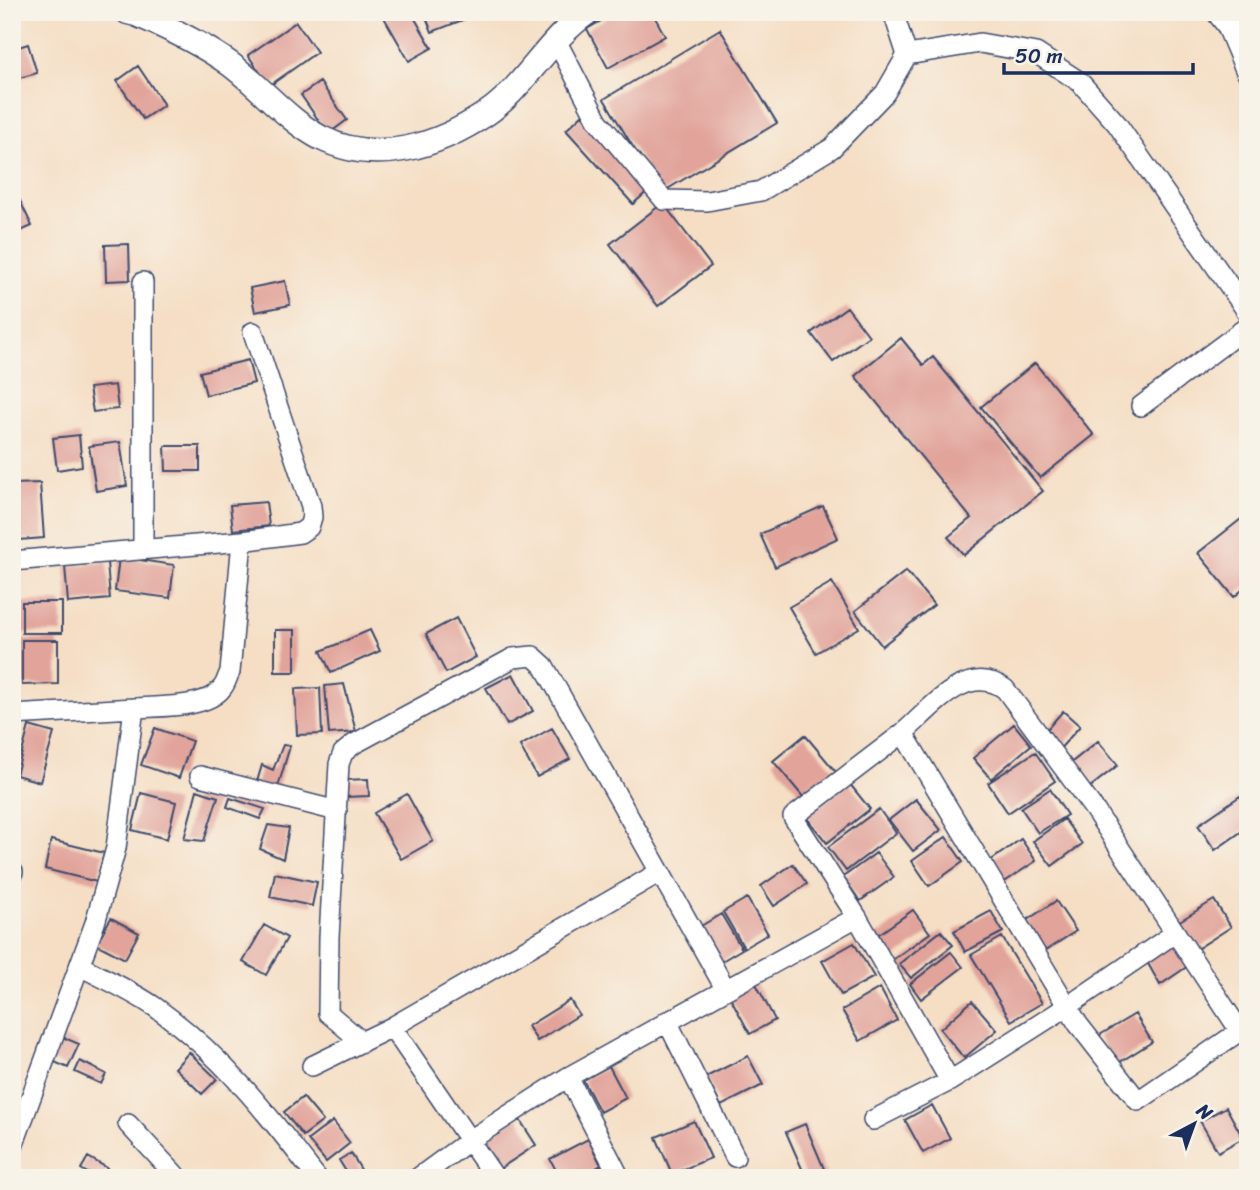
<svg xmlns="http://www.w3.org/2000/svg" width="1260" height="1190" viewBox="0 0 1260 1190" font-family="Sriracha,sans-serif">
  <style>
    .building { fill: #e1a39a }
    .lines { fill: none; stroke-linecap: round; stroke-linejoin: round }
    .minor-casing { stroke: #3c496d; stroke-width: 22 }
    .tertiary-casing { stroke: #3c496d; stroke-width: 27 }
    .minor { stroke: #fff; stroke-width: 19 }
    .tertiary { stroke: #fff; stroke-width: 24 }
  </style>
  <rect width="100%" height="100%" fill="#f7f3e8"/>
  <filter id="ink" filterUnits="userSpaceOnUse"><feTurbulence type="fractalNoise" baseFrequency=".0143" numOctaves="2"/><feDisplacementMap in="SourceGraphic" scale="14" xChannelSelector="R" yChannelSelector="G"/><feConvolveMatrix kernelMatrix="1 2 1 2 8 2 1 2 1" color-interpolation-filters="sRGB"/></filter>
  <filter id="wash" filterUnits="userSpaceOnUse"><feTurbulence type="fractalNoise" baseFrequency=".00686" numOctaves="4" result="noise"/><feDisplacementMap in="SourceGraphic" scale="28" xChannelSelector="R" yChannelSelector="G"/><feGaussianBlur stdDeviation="1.57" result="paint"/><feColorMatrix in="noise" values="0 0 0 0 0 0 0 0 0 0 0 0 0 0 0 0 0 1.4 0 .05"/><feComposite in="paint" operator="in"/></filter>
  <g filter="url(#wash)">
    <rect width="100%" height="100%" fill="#f5dec4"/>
    <g id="blocks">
      <!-- building -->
      <path class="building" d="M386 12H411L432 48 409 61 382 14Z
        M424 12H466L468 18 432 32Z
        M617 12H652L665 36 608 68 587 29Z
        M1231 12H1248V31L1243 34Z
        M296 22 317 52 269 86 248 55Z
        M720 29 777 123 661 193 604 99Z
        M28 44 37 73 12 80V49Z
        M138 66 164 105 143 119 117 81Z
        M320 82 347 120 328 134 301 95Z
        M582 115 650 189 633 204 566 130Z
        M12 184 32 226 12 235Z
        M663 203 711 266 658 306 610 244Z
        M129 244 130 280 106 281 105 245Z
        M285 281 290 305 255 312 250 288Z
        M847 307 869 336 833 362 811 333Z
        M901 338 923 365 933 357 1043 491 964 555 948 537 971 518 855 376Z
        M248 360 254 383 206 395 200 372Z
        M1035 363 1094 435 1040 478 981 407Z
        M115 385 118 409 93 412 89 388Z
        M79 435 82 466 57 470 53 438Z
        M120 442 127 486 96 491 89 446Z
        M165 446H200V471H166Z
        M40 483 44 538 19 540 14 484Z
        M266 502 269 526 233 530 230 505Z
        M823 506 838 538 775 567 760 534Z
        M1241 519 1248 527V585L1234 597 1198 553Z
        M119 557 174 565 170 598 115 591Z
        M107 562 110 599 68 603 65 566Z
        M906 571 934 605 882 646 855 611Z
        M832 582 859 628 816 653 789 607Z
        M22 602H62V633H22Z
        M456 618 476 657 446 673 426 634Z
        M275 630H295V672H275Z
        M370 630 380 651 331 673 321 651Z
        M22 640H58V684L22 685Z
        M513 674 533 711 507 725 486 688Z
        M344 684 356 732 329 734 325 686Z
        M320 688 322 734 297 735 295 689Z
        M1063 711 1080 726 1058 751 1041 736Z
        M1014 724 1031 745 991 779 973 758Z
        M29 726 54 733 40 782 16 775Z
        M155 728 192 741 179 778 141 765Z
        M552 728 570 759 537 777 520 746Z
        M805 735 836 772 804 798 773 761Z
        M1098 741 1118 765 1085 791 1066 767Z
        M283 745 290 746 278 787 256 785 262 765 273 770Z
        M1035 752 1055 781 1008 813 988 783Z
        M368 779 369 796 344 797V780Z
        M849 783 870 809 827 843 806 817Z
        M1050 789 1067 815 1038 833 1021 808Z
        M197 790 218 797 204 841 184 839Z
        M141 793 176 802 167 839 132 830Z
        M407 794 433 841 401 859 374 813Z
        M1240 796 1248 806V827L1215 850 1198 825Z
        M230 798 265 809 260 819 227 807Z
        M916 799 941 830 913 851 889 820Z
        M879 809 896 833 846 871 828 847Z
        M1064 819 1082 844 1052 866 1033 841Z
        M268 825 289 828 283 859 260 849Z
        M946 837 963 862 929 886 912 861Z
        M1021 839 1036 861 1000 885 986 864Z
        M51 840 104 853 97 882 45 869Z
        M876 853 894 877 860 901 843 877Z
        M793 864 807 884 774 906 761 886Z
        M275 873 317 882 312 906 270 897Z
        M747 898 768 934 744 948 723 912Z
        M1214 900 1231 927 1195 950 1178 922Z
        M1056 901 1076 931 1040 954 1021 924Z
        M913 910 930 933 892 960 875 937Z
        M991 911 1003 932 965 952 954 931Z
        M721 914 742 949 717 964 696 929Z
        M111 918 139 933 125 959 96 944Z
        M264 925 287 938 266 975 243 962Z
        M941 931 953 945 911 978 899 964Z
        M1002 937 1042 1003 1011 1021 971 955Z
        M1172 942 1188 966 1160 985 1146 960Z
        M854 943 874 977 841 995 822 961Z
        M951 952 963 967 921 999 910 984Z
        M755 982 775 1020 750 1034 729 995Z
        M880 988 897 1020 860 1041 842 1010Z
        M570 1000 579 1015 537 1041 528 1026Z
        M972 1001 997 1030 964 1058 940 1029Z
        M1135 1014 1152 1042 1115 1065 1098 1036Z
        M60 1036 79 1044 68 1068 50 1060Z
        M189 1052 217 1079 202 1094 175 1068Z
        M748 1056 763 1085 721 1106 706 1077Z
        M80 1061 106 1074 101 1084 75 1072Z
        M609 1066 626 1098 600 1112 583 1080Z
        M303 1097 323 1121 303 1136 284 1112Z
        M932 1105 950 1138 923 1153 905 1120Z
        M1226 1107 1243 1138 1218 1152 1200 1121Z
        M518 1117 536 1145 490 1175 472 1147Z
        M333 1121 350 1143 326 1162 308 1140Z
        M694 1121 711 1158 672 1174 656 1137Z
        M805 1124 828 1178H806L786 1132Z
        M588 1139 601 1165 578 1178H560L550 1159Z
        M351 1153 366 1178H350L339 1160Z
        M88 1157 107 1168 102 1178H96L81 1169Z"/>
    </g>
  </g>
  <g filter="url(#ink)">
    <use href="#blocks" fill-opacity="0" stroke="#3c496d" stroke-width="2"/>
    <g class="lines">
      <!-- minor casing -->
      <g class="minor-casing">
        <path id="minor" d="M893 12 907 55
          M556 40 598 121 664 200 707 201 761 191 832 148 885 93 907 55 980 43 1036 53 1080 82 1117 124 1248 313
          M143 282V549
          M1141 406 1248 326
          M12 561 242 541 300 533 309 527 312 517 311 506 253 332
          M134 708C158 706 207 709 222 688 226 684 227 677 230 672L242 541
          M12 715 134 708 116 848 95 923 12 1149
          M200 776 337 811
          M12 872H13
          M857 917 950 1081
          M80 966C105 979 132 991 155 1007 221 1054 268 1114 317 1178
          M667 1021 735 1157
          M392 1027 495 1178
          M1240 1031 1094 809 1005 689C967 661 931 709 903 733L1078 1024 1138 1101 1240 1031 1248 1026
          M362 1042 328 1013 329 937 339 764 343 753 354 744 513 658 533 656 544 666 660 872
          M312 1066 392 1027 660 872 725 988
          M568 1077 620 1178
          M873 1120 950 1081 1068 1006 1175 933
          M128 1124 178 1178
          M418 1178 470 1140 568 1077 857 917 793 817 903 733"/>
      </g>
      <!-- tertiary casing -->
      <g class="tertiary-casing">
        <path id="tertiary" d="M128 12 136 14C169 28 201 43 230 64 261 87 287 120 321 138 377 166 438 146 487 113 524 88 548 39 588 12
          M1219 12 1229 25 1248 70"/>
      </g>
      <!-- minor -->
      <use href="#minor" class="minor"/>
      <!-- tertiary -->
      <use href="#tertiary" class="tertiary"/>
    </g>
  </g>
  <!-- margin -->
  <rect width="1260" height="1190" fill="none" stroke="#f7f3e8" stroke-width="42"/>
  <!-- north arrow -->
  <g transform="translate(1194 1124) rotate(41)" stroke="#f7f3e8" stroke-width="5" paint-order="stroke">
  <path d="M0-5L12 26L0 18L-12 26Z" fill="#1b2f5e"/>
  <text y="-10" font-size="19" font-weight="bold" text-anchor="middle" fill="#1b2f5e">N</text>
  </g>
  <!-- scale -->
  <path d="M1004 63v10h189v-10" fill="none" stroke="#1b2f5e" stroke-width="3.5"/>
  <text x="1015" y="63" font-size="21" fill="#1b2f5e" stroke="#f7f3e8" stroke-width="5" paint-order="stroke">50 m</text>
</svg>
